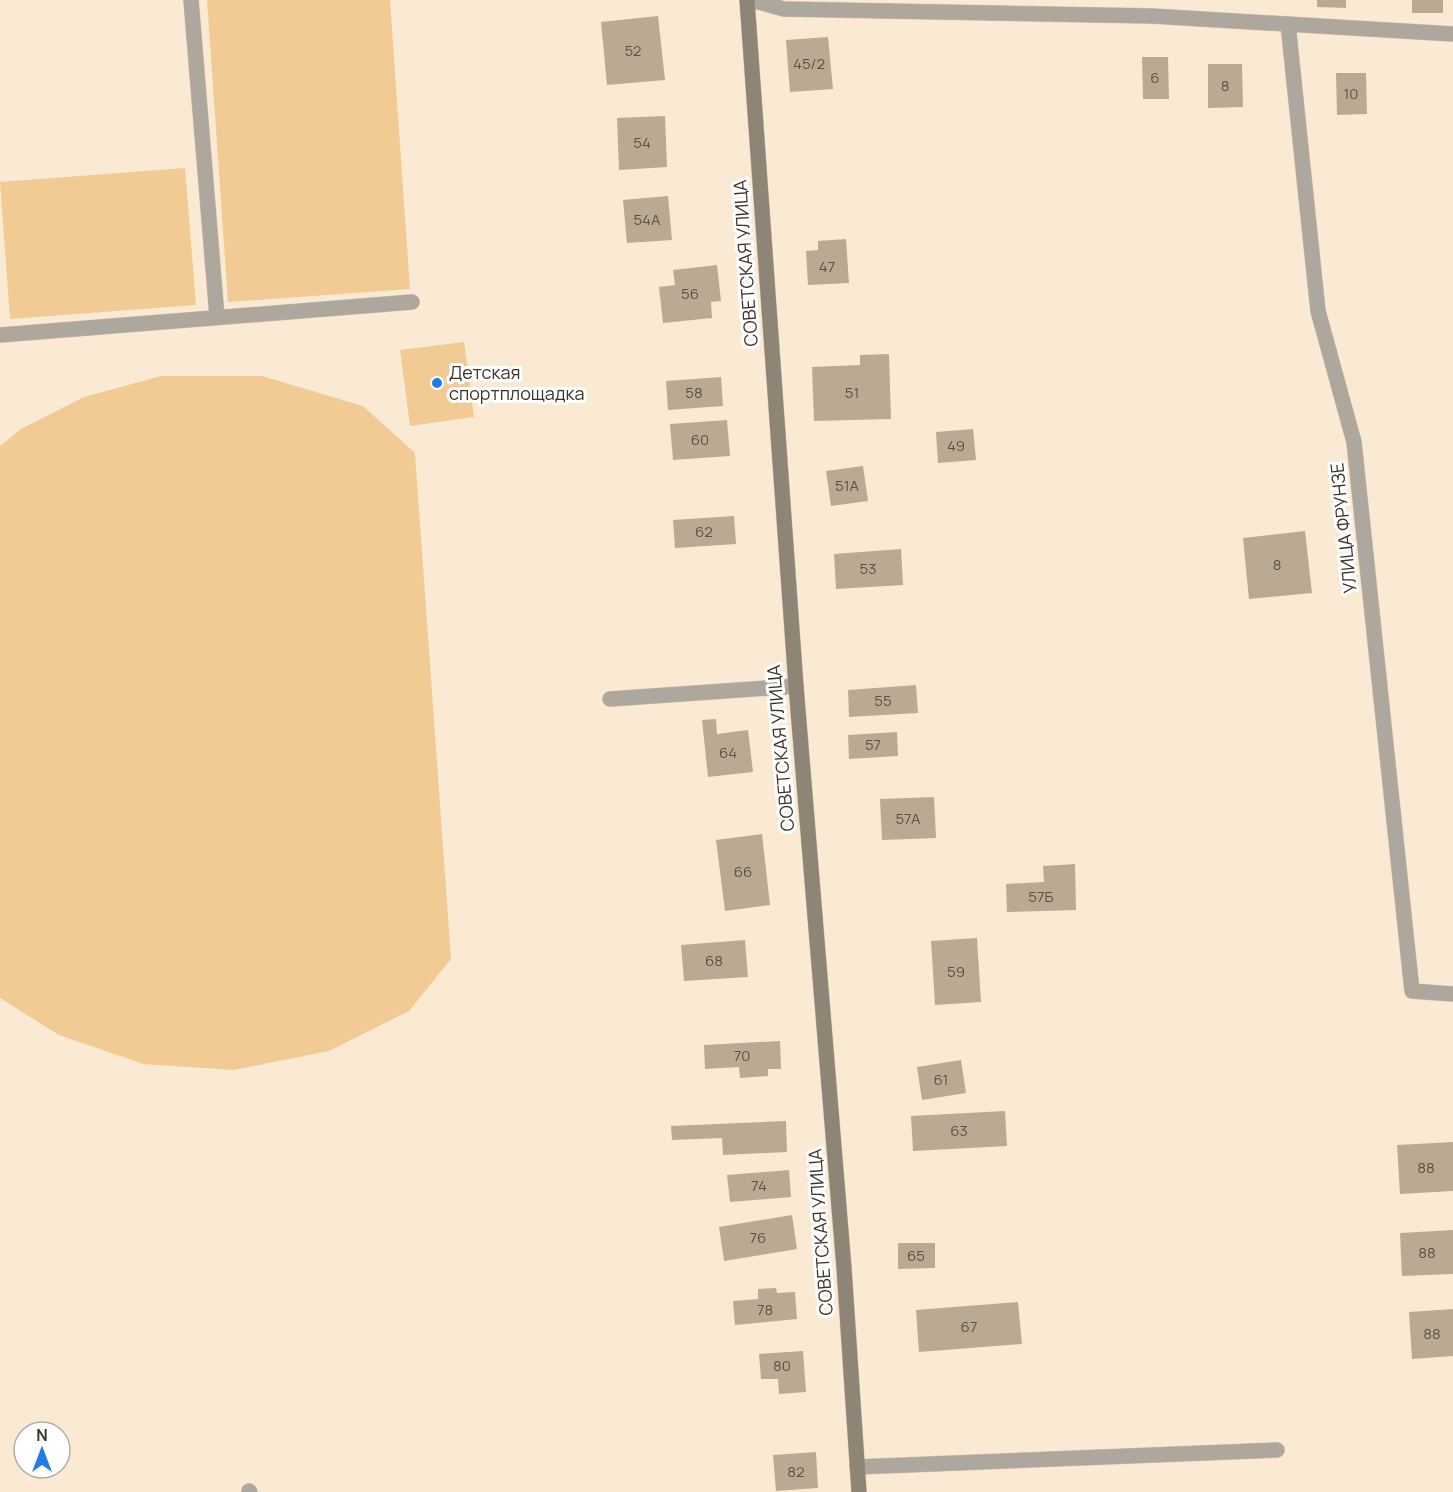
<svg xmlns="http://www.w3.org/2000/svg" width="1453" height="1492" viewBox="0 0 1453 1492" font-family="Manrope,sans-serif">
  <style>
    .green { fill: #f1ca94 }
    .building { fill: #baaa94 }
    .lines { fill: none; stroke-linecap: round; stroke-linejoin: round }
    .service-casing { stroke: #d5c6b1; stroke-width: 16 }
    .minor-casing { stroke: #d5c6b1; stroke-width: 16 }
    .secondary-casing { stroke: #d5c6b1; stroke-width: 16 }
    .service { stroke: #aea79d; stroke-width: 15 }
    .minor { stroke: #aea79d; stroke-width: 15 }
    .secondary { stroke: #8f8577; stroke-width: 15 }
    .poi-dot { fill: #207de6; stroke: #fff; stroke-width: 2 }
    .labels { text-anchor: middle; stroke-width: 6; stroke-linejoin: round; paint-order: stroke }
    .number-label { font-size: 15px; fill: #5b5245 }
    .street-label { font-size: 18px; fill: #3b342b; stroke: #fff }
    .poi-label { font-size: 18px; fill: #3b342b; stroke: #fff; text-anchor: start }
  </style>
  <rect width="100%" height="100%" fill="#fbead3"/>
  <!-- green -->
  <path class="green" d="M207 0H390L410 289 228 302Z
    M185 168 196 305 10 319 0 182Z
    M464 342 474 417 410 426 400 350Z
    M161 376H262L363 406 415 453 451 959 409 1011 329 1051 234 1070 143 1064 59 1035 0 998V446L21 429 84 397Z"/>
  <!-- building -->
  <path class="building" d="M1317 0H1346V8L1317 7Z
    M1412 0H1443V13H1412Z
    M658 16 665 80 607 85 601 22Z
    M828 37 833 89 790 92 786 40Z
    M1142 57H1168L1169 99H1143Z
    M1208 64H1242L1243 107 1208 108Z
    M1336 73H1366L1367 114 1337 115Z
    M665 116 667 167 619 170 617 118Z
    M668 196 672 240 627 243 623 200Z
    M846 239 849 283 808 285 806 251 818 250V241Z
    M717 265 721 301 711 302 712 318 663 323 659 287 675 285 673 270Z
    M889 354 891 419 814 421 812 367 860 365V355Z
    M721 377 723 406 668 410 666 381Z
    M727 420 730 456 673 460 670 424Z
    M973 429 976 460 938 463 936 432Z
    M863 466 868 501 831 506 826 471Z
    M734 516 736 544 675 548 673 520Z
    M1305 531 1312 593 1249 599 1243 538Z
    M901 549 903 585 836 589 834 554Z
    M916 685 918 713 849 717 848 690Z
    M716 719 717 734 748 730 753 772 708 777 702 720Z
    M897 732 898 756 849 759 848 735Z
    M934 797 936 838 882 840 880 799Z
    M762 834 770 905 725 911 716 840Z
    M1075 864 1076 910 1007 912 1006 884 1044 882 1043 866Z
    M977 938 981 1002 935 1005 931 941Z
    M745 940 748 977 684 981 681 945Z
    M780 1041 781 1069H768V1076L740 1078 739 1067 705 1069 704 1045Z
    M961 1060 966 1093 922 1100 917 1067Z
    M1005 1111 1007 1146 913 1151 911 1116Z
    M786 1121 787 1152 723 1155 722 1138 672 1140 671 1126Z
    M1453 1142V1191L1400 1194 1397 1145Z
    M789 1170 791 1197 730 1202 727 1175Z
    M792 1215 797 1249 724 1261 719 1227Z
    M1453 1230V1274L1402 1276 1400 1233Z
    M898 1243H935V1268L898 1269Z
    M776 1288 777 1293 795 1292 797 1319 735 1325 733 1301 758 1299V1289Z
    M1018 1302 1022 1344 919 1352 916 1310Z
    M1453 1309V1356L1412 1359 1409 1312Z
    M803 1351 806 1392 779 1394 778 1379H761L759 1354Z
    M816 1452 818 1488 776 1491 773 1455Z"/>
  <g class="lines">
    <!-- service casing -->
    <g class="service-casing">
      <path id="service" d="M191 0 217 317
        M0 335 412 302
        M610 699 796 686
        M857 1467 1277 1450"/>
    </g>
    <!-- minor casing -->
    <g class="minor-casing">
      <path id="minor" d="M751 0 784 9 1152 16 1453 34
        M1288 24 1318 311 1354 442 1412 991 1453 994
        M249 1491 250 1492"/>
    </g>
    <!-- secondary casing -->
    <g class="secondary-casing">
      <path id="secondary" d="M747 0 796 686 844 1268 859 1492"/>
    </g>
    <!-- service -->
    <use href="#service" class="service"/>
    <!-- minor -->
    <use href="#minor" class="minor"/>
    <!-- secondary -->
    <use href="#secondary" class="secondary"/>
  </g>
  <!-- markers -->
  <circle class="poi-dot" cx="437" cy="383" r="6"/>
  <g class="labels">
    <!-- number labels -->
    <g class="number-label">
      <text x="633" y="56">52</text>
      <text x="809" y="69">45/2</text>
      <text x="1155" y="83">6</text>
      <text x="1225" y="91">8</text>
      <text x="1351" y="99">10</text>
      <text x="642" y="148">54</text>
      <text x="647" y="225">54А</text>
      <text x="827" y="272">47</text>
      <text x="690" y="299">56</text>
      <text x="694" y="398">58</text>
      <text x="852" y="398">51</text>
      <text x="700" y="445">60</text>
      <text x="956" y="451">49</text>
      <text x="847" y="491">51А</text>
      <text x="704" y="537">62</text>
      <text x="1277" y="570">8</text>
      <text x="868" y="574">53</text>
      <text x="883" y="706">55</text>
      <text x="873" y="750">57</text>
      <text x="728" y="758">64</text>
      <text x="908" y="824">57А</text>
      <text x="743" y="877">66</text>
      <text x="1041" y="902">57Б</text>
      <text x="714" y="966">68</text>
      <text x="956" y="977">59</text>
      <text x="742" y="1061">70</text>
      <text x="941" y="1085">61</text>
      <text x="959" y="1136">63</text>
      <text x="1426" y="1173">88</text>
      <text x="759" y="1191">74</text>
      <text x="758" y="1243">76</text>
      <text x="1427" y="1258">88</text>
      <text x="916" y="1261">65</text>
      <text x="765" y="1315">78</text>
      <text x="969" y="1332">67</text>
      <text x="1432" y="1339">88</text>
      <text x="782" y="1371">80</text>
      <text x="796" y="1477">82</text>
    </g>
    <!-- street labels -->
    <g class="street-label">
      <text transform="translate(746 263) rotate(-94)" y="6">СОВЕТСКАЯ УЛИЦА</text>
      <text transform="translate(1344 528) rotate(-96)" y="6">УЛИЦА ФРУНЗЕ</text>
      <text transform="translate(781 748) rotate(-95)" y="6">СОВЕТСКАЯ УЛИЦА</text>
      <text transform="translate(821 1232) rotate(-94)" y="6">СОВЕТСКАЯ УЛИЦА</text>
    </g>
    <!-- poi labels -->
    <g class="poi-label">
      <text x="449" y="379">Детская<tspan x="449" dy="21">спортплощадка</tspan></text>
    </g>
  </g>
  <!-- north arrow -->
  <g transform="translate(42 1450)"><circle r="28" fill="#ffffff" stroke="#b1aeaa" stroke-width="1.5"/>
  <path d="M0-4.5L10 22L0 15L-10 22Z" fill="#207de6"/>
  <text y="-9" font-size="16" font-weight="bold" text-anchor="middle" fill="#3b342b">N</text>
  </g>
</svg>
